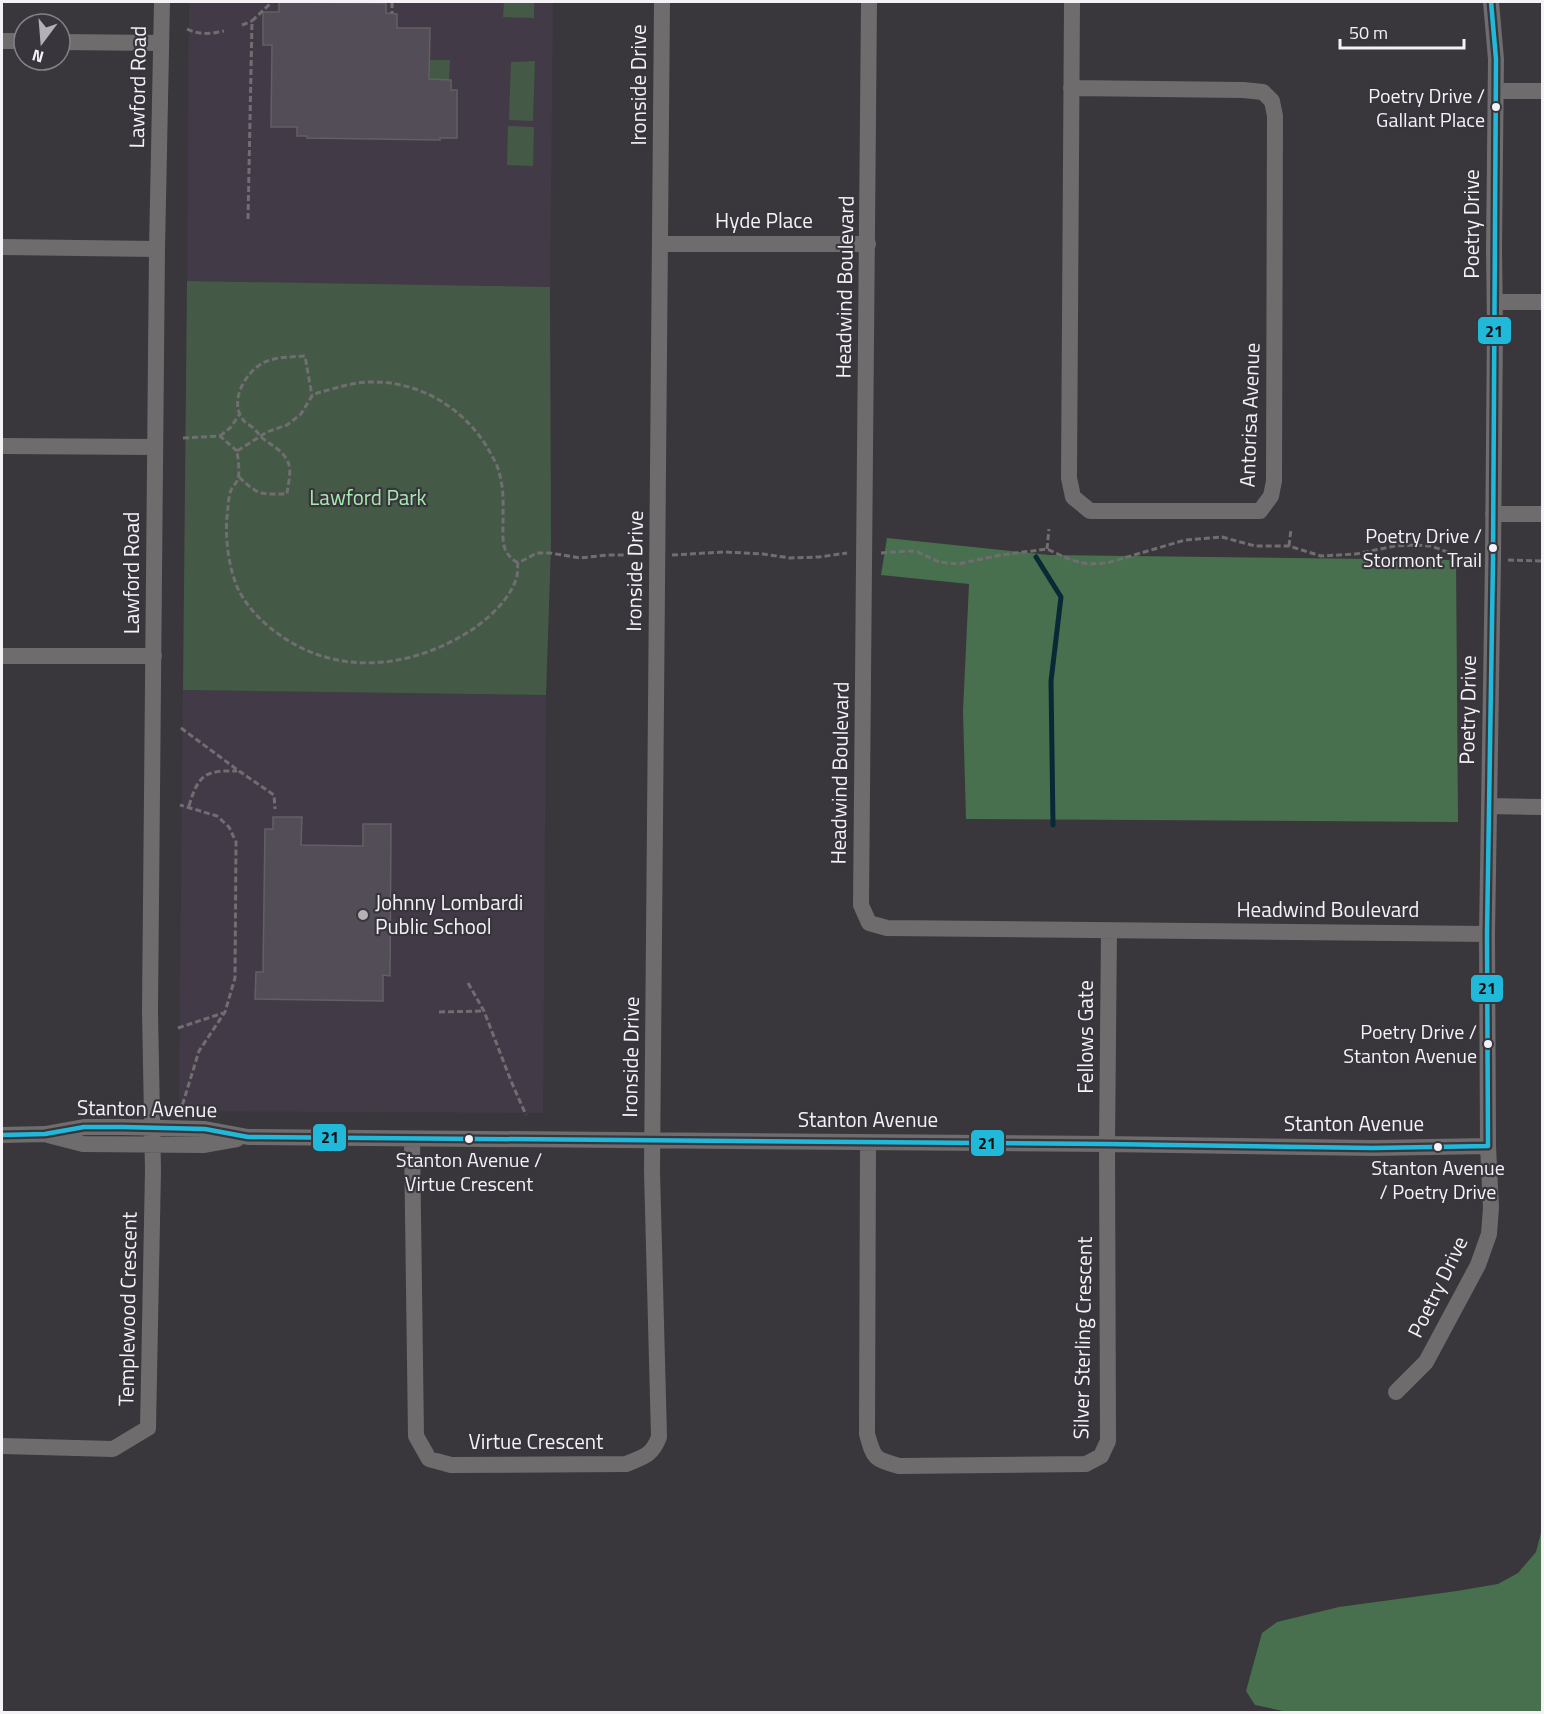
<svg xmlns="http://www.w3.org/2000/svg" width="1544" height="1714" viewBox="0 0 1544 1714" font-family="'Titillium Web',sans-serif">
  <style>
    .education { fill: #433a47 }
    .green { fill: #445a46 }
    .forest { fill: #49704e }
    .lines { fill: none; stroke-linecap: round; stroke-linejoin: round }
    .stream { stroke: #072a36; stroke-width: 5 }
    .building { fill: #524d57; stroke: #626064; stroke-width: 1.5 }
    .path { stroke: #706e71; stroke-width: 3; stroke-dasharray: 6 3; stroke-linecap: butt }
    .minor { stroke: #6e6c6c; stroke-width: 16 }
    .bus-1-casing { stroke: #38353d; stroke-width: 9 }
    .bus-1 { stroke: #20b9da; stroke-width: 4.5 }
    .bus-dot { fill: #f4f2f7; stroke: #38353d; stroke-width: 2 }
    .poi-dot { fill: #b3b1b5; stroke: #38353d; stroke-width: 2 }
    .labels { text-anchor: middle; stroke-width: 4.5; stroke-linejoin: round; paint-order: stroke }
    .bus-label { font-size: 20px; fill: #f4f2f7; stroke: #38353d; text-anchor: end }
    .street-label { font-size: 21px; fill: #f4f2f7; stroke: #38353d }
    .park-label { font-size: 21px; fill: #a5ebac; stroke: #38353d }
    .poi-label { font-size: 21px; fill: #f4f2f7; stroke: #38353d; text-anchor: start }
    .line-badge { stroke: #38353d; stroke-width: 2 }
    .pale-badge-label { font-size: 16px; text-anchor: middle; font-weight: bold; fill: #111 }
  </style>
  <rect width="100%" height="100%" fill="#39373b"/>
  <!-- education -->
  <path class="education" d="M189 2H553L550 287 187 281Z
    M183 690 546 695 543 1113 186 1111 179 1098Z"/>
  <!-- green -->
  <path class="green" d="M504 2H534V18L503 17Z
    M430 60H450L449 80 430 79Z
    M535 61 533 121 509 120 511 62Z
    M508 126 534 127 533 166 507 165Z
    M187 281 550 287 551 546 546 695 183 690Z"/>
  <!-- forest -->
  <path class="forest" d="M887 538 1049 555 1456 560 1458 822 966 819 963 711 969 584 881 575Z
    M1542 1529V1712H1288L1255 1705 1246 1691 1262 1633 1277 1622 1339 1607 1457 1591 1498 1584 1518 1573 1536 1552Z"/>
  <g class="lines">
    <!-- stream -->
    <path class="stream" d="M1036 557 1061 597 1051 681 1053 825"/>
  </g>
  <!-- building -->
  <path class="building" d="M279 2 386 3V13L397 14V28H430L429 79 451 80V90H457V138H440V140L307 138V136H297V127H271L272 45H263V12H279Z
    M273 817H302L301 845 363 846V824H391L390 976 383 975V1001L255 999 256 972H263L265 829H273Z"/>
  <g class="lines">
    <!-- path -->
    <path class="path" d="M392 2V13
      M242 25 252 21
      M187 29C199 35 211 34 224 31
      M248 219 252 21 272 2
      M220 436 231 427 239 415
      M183 438 220 436 237 451
      M239 477C259 496 260 494 287 494 288 484 292 471 288 462 282 449 270 445 261 437 257 433 259 433 255 430 252 426 247 424 244 421 234 409 237 394 244 382 260 356 278 358 305 356L312 396
      M1289 546 1291 529
      M1047 549 1049 529
      M881 553 909 551 918 552 939 562 958 564 1001 555 1047 549 1071 560 1088 564 1107 563 1185 540 1222 537 1255 546H1289L1321 556 1356 554 1395 546 1415 545 1431 546 1469 560 1476 559
      M672 555 724 552 763 554 790 558 819 557 847 553
      M1508 560 1542 561
      M518 563C512 559 508 556 505 549 502 541 503 531 503 522 503 507 504 491 500 476 498 465 492 456 487 447 461 405 416 380 367 382 350 383 333 389 317 393L312 396 301 414 287 425 267 432 237 451C238 459 240 471 238 478 237 483 233 486 231 490 229 496 228 503 228 508 224 534 228 566 238 589 247 607 262 622 277 633 336 677 410 669 470 631 488 619 511 599 517 576 518 572 517 567 518 563L537 553H550L580 558 607 555H642
      M181 728 239 771 274 795 275 809
      M189 806C198 775 205 770 237 771
      M468 983 484 1011 511 1081 526 1115
      M439 1012 484 1011
      M178 1028 223 1013
      M177 1112 183 1103 199 1051 225 1012 235 978 236 842 229 827 217 816 180 805"/>
    <!-- minor -->
    <path class="minor" d="M869 2 861 905 869 923 887 928 1487 934
      M2 41H24
      M60 42 161 43
      M1071 88 1243 90 1263 92 1272 101 1275 116 1274 481 1271 496 1260 511H1090L1073 497 1069 478 1072 2
      M1496 91H1542
      M660 244H868
      M2 247 157 249
      M1495 302H1542
      M2 446 155 447
      M1493 514H1542
      M2 656H154
      M1489 806 1542 807
      M2 1135 45 1134 84 1127H123L205 1129 248 1137 1107 1144 1373 1148 1488 1146
      M48 1135 83 1144 203 1145 237 1139
      M412 1139 416 1436 429 1459 451 1465 626 1464C643 1457 652 1456 659 1437L652 1171 662 2
      M868 1143 867 1434C874 1459 874 1459 899 1466L1086 1464 1101 1456 1108 1441 1107 1144 1109 931
      M1396 1392 1426 1362 1478 1265 1489 1234 1491 1208 1488 1146 1487 934 1493 560 1495 327 1494 249 1496 59 1491 2
      M2 1446 113 1449 148 1428 153 1170 150 1011 157 249 162 2"/>
    <!-- bus-1 casing -->
    <g class="bus-1-casing">
      <path id="bus-1" d="M2 1135 45 1134 84 1127H123L205 1129 248 1137 1107 1144 1373 1148 1488 1146 1487 934 1493 560 1496 59 1491 2"/>
    </g>
    <!-- bus-1 -->
    <use href="#bus-1" class="bus-1"/>
  </g>
  <!-- markers -->
  <g class="bus-dot">
    <circle cx="1496" cy="107" r="5"/>
    <circle cx="1493" cy="548" r="5"/>
    <circle cx="1488" cy="1044" r="5"/>
    <circle cx="469" cy="1139" r="5"/>
    <circle cx="1438" cy="1147" r="5"/>
  </g>
  <circle class="poi-dot" cx="363" cy="915" r="6"/>
  <g class="labels">
    <!-- bus labels -->
    <g class="bus-label">
      <text x="1485" y="103">Poetry Drive /<tspan x="1485" dy="24">Gallant Place</tspan></text>
      <text x="1482" y="543">Poetry Drive /<tspan x="1482" dy="24">Stormont Trail</tspan></text>
      <text x="1477" y="1039">Poetry Drive /<tspan x="1477" dy="24">Stanton Avenue</tspan></text>
      <text x="469" y="1167" text-anchor="middle">Stanton Avenue /<tspan x="469" dy="24">Virtue Crescent</tspan></text>
      <text x="1438" y="1175" text-anchor="middle">Stanton Avenue<tspan x="1438" dy="24">/ Poetry Drive</tspan></text>
    </g>
    <!-- street labels -->
    <g class="street-label">
      <text transform="translate(639 85) rotate(-90)" y="7">Ironside Drive</text>
      <text transform="translate(138 87) rotate(-89)" y="7">Lawford Road</text>
      <text x="764" y="228">Hyde Place</text>
      <text transform="translate(1472 224) rotate(-90)" y="7">Poetry Drive</text>
      <text transform="translate(845 287) rotate(-89)" y="7">Headwind Boulevard</text>
      <text transform="translate(1250 415) rotate(-88)" y="7">Antorisa Avenue</text>
      <text transform="translate(635 571) rotate(-89)" y="7">Ironside Drive</text>
      <text transform="translate(132 573) rotate(-90)" y="7">Lawford Road</text>
      <text transform="translate(1468 710) rotate(-89)" y="7">Poetry Drive</text>
      <text transform="translate(840 773) rotate(-89)" y="7">Headwind Boulevard</text>
      <text x="1328" y="917">Headwind Boulevard</text>
      <text transform="translate(1086 1037) rotate(-90)" y="7">Fellows Gate</text>
      <text transform="translate(631 1057) rotate(-89)" y="7">Ironside Drive</text>
      <text transform="translate(147 1109) rotate(1)" y="7">Stanton Avenue</text>
      <text x="868" y="1127">Stanton Avenue</text>
      <text x="1354" y="1131">Stanton Avenue</text>
      <text transform="translate(1438 1287) rotate(-64)" y="7">Poetry Drive</text>
      <text transform="translate(128 1309) rotate(-89)" y="7">Templewood Crescent</text>
      <text transform="translate(1083 1338) rotate(-89)" y="7">Silver Sterling Crescent</text>
      <text x="536" y="1449">Virtue Crescent</text>
    </g>
    <!-- park labels -->
    <g class="park-label">
      <text x="368" y="505">Lawford Park</text>
    </g>
    <!-- poi labels -->
    <g class="poi-label">
      <text x="375" y="910">Johnny Lombardi<tspan x="375" dy="24">Public School</tspan></text>
    </g>
  </g>
  <g class="line-badge">
    <rect x="1477" y="316" width="35" height="29" rx="6" fill="#20b9da"/>
    <rect x="1470" y="974" width="34" height="29" rx="6" fill="#20b9da"/>
    <rect x="312" y="1123" width="35" height="29" rx="6" fill="#20b9da"/>
    <rect x="970" y="1129" width="35" height="28" rx="6" fill="#20b9da"/>
  </g>
  <g class="pale-badge-label">
    <text x="1494" y="337">21</text>
    <text x="1487" y="994">21</text>
    <text x="330" y="1143">21</text>
    <text x="987" y="1149">21</text>
  </g>
  <!-- border -->
  <rect width="1544" height="1714" fill="none" stroke="#f4f2f7" stroke-width="6"/>
  <!-- north arrow -->
  <g transform="translate(42 42) rotate(196)"><circle r="28" fill="#38353d" stroke="#838187" stroke-width="1.5"/>
  <path d="M0-4.5L10 22L0 15L-10 22Z" fill="#b3b1b5"/>
  <text y="-9" font-size="16" font-weight="bold" text-anchor="middle" fill="#f4f2f7">N</text>
  </g>
  <!-- scale -->
  <path d="M1340 39v9h124v-9" fill="none" stroke="#f4f2f7" stroke-width="3"/>
  <text x="1349" y="39" font-size="18" fill="#f4f2f7" stroke="#38353d" stroke-width="4.5" paint-order="stroke">50 m</text>
</svg>
